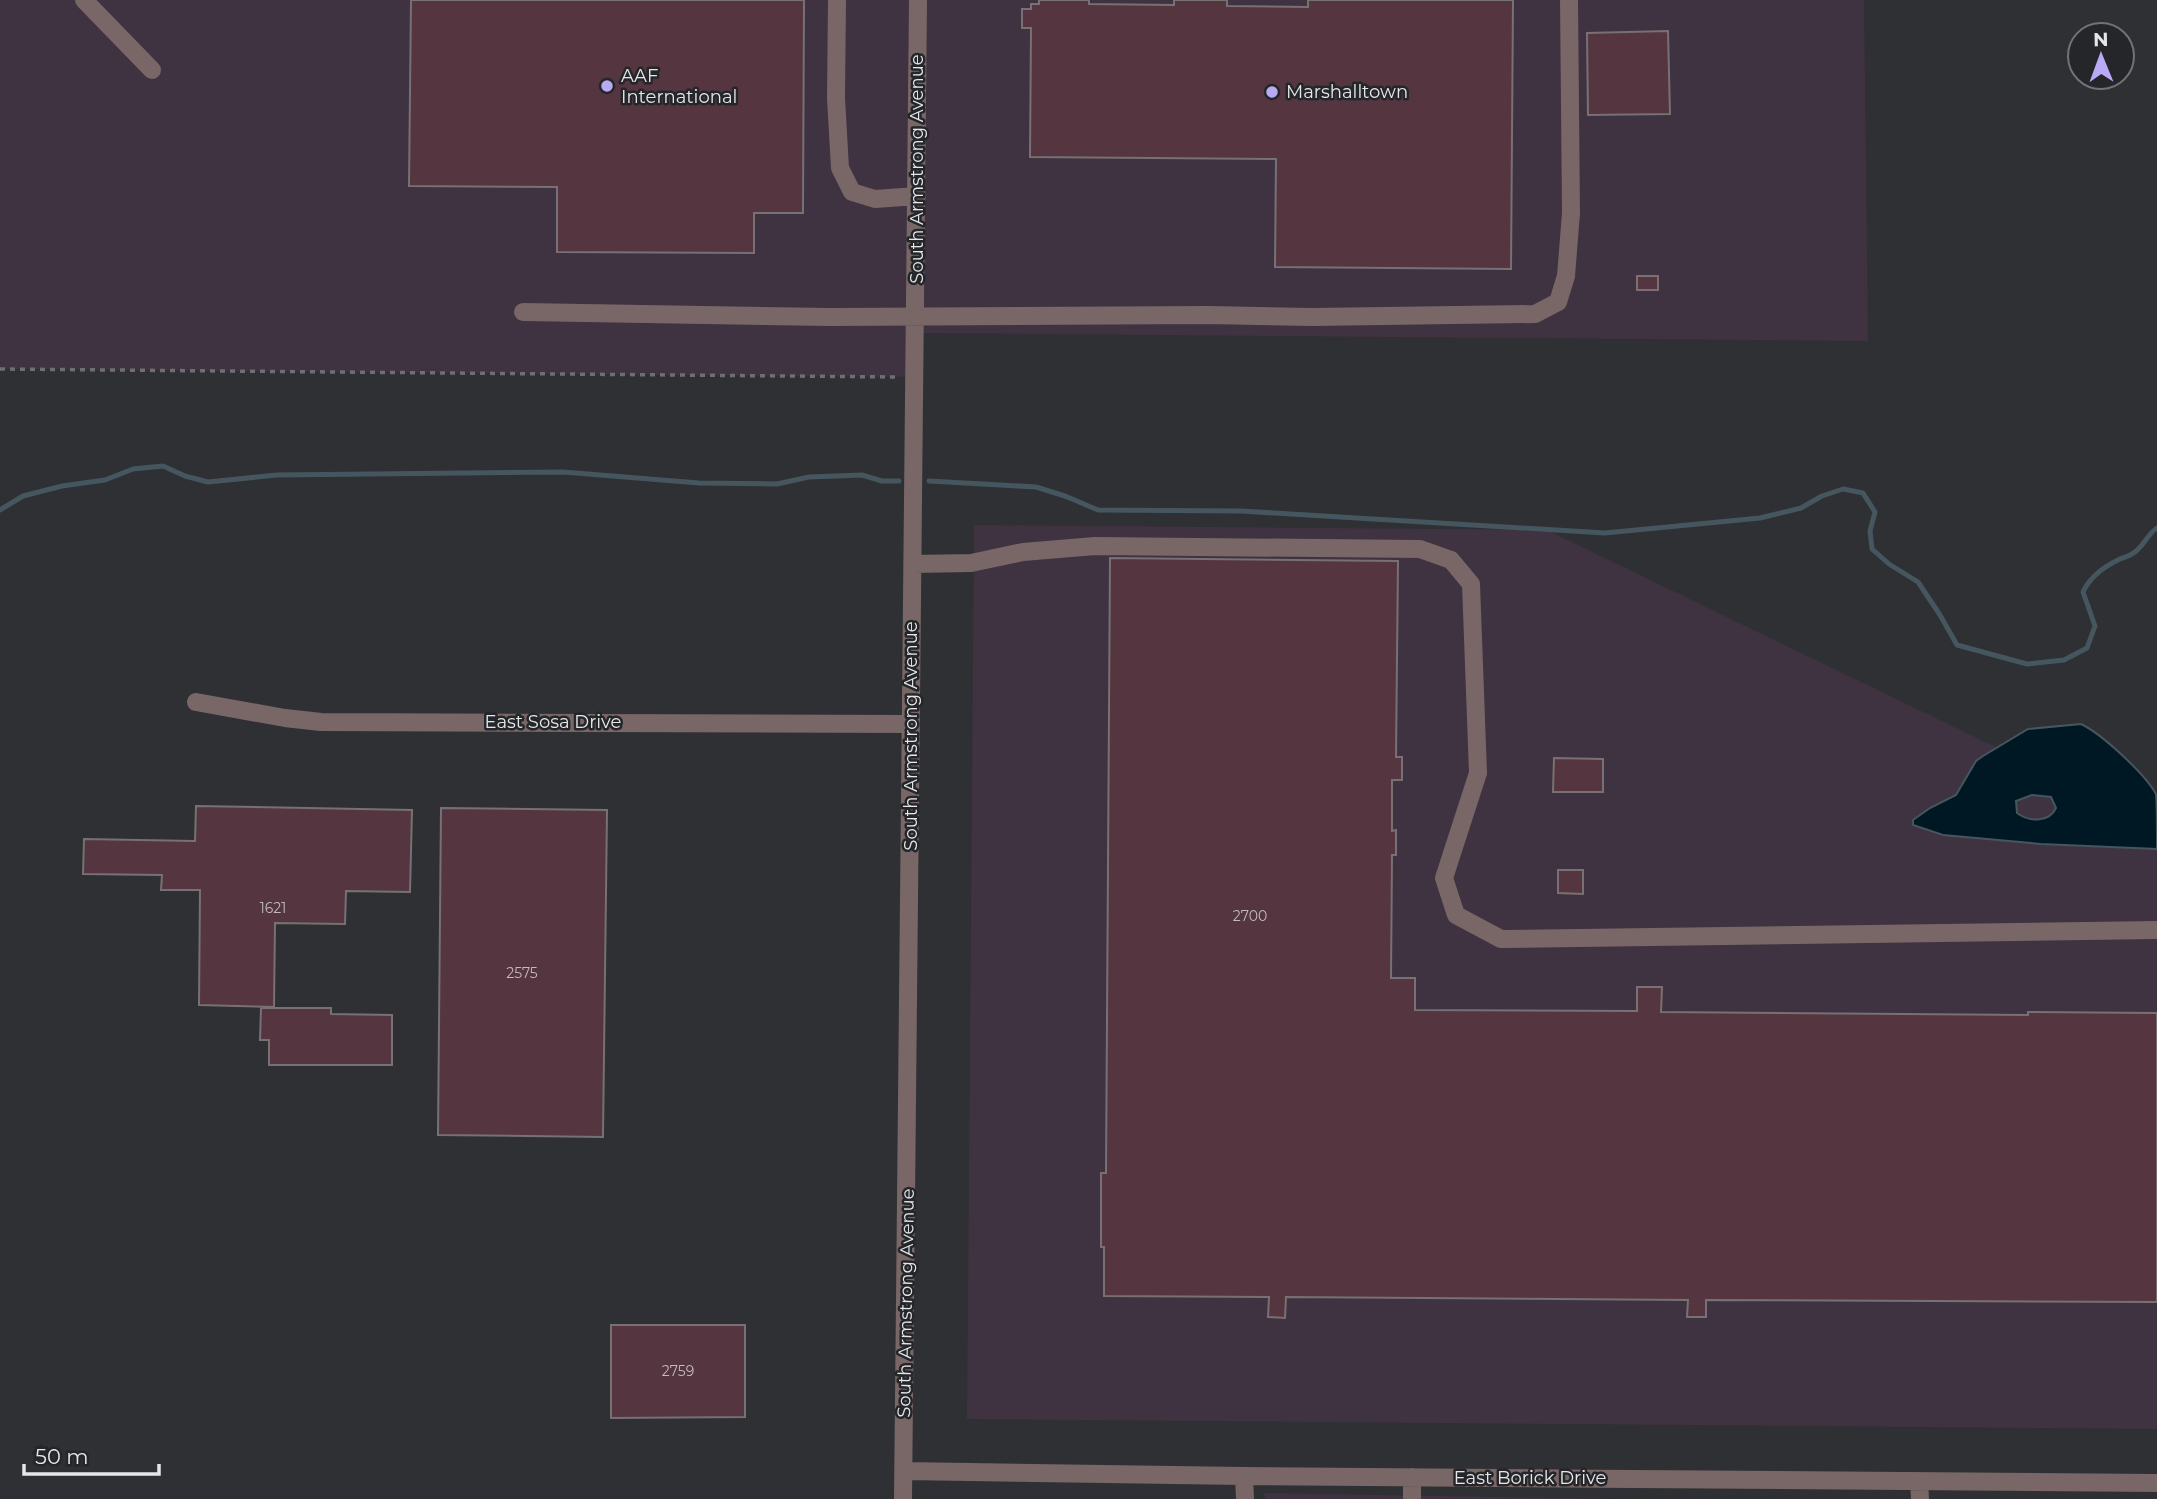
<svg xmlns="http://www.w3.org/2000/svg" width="2157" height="1499" viewBox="0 0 2157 1499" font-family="Montserrat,sans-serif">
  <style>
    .industrial { fill: #3f3241 }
    .water { fill: #001823; stroke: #45565e; stroke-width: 2; fill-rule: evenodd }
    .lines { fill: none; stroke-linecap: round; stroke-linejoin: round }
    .stream { stroke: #45565e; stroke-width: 5 }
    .building { fill: #553540; stroke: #777173; stroke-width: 2 }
    .path { stroke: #6e6f72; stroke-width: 3.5; stroke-dasharray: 5 5; stroke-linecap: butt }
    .minor { stroke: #786766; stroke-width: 18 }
    .poi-dot { fill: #baaaf6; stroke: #242629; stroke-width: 2.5 }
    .labels { text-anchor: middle; stroke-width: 5; stroke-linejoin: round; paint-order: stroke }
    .number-label { font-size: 14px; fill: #c1babf }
    .poi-label { font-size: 18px; fill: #e5e6e9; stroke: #242629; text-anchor: start }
    .street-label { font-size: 18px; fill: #e5e6e9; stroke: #242629 }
  </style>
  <rect width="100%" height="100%" fill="#2e3033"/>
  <!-- industrial -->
  <path class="industrial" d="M0 0H1864L1868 341 916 333 915 377 0 369Z
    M974 525 1547 530 2157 825V1429L967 1419Z
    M1264 1493 1617 1499H1265Z"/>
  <!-- water -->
  <path class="water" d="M2081 724C2102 734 2145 774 2156 794 2157 804 2157 836 2157 849L2041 844 1943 835 1913 825V820L1930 808 1956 795 1976 761 1983 756 2028 729ZM2032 795 2051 797 2056 808C2049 823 2029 822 2017 813L2016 801Z"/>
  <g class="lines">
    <!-- stream -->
    <path class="stream" d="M929 481 1036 487 1065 496 1098 510 1241 511 1605 533 1760 518 1801 508 1822 496 1843 489 1863 493 1875 512 1870 531 1872 549 1889 564 1918 582 1940 615 1957 645 2027 664 2064 660 2087 648 2095 626 2083 592C2090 577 2105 566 2120 559 2125 557 2130 556 2135 552 2144 545 2148 534 2157 528
      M0 510 23 496 62 486 105 480 133 469 163 466 185 476 208 482 277 475 563 472 699 483 777 484 809 477 862 475 882 481H899"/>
  </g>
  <!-- building -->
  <path class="building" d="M411 0H804L803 213H754V253L557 252V187L409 186Z
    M1039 0H1089V4L1174 5V0H1227V6L1308 7V0H1513L1511 269 1275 267 1276 159 1030 157 1031 28H1022V9H1031V4H1039Z
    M1668 31 1670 114 1588 115 1587 33Z
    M1637 276H1658V290H1637Z
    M1110 558 1398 561 1396 757H1402V780H1392V831L1396 830V855H1392L1391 978H1415V1010L1637 1011V987H1662L1661 1012 2028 1015V1012L2157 1013V1302L1706 1300V1317H1687L1688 1300 1286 1297 1285 1318 1268 1317 1269 1297 1104 1296V1247H1101V1173H1106Z
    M1554 758 1603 759V792H1553Z
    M196 806 412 810 410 892 346 891 345 924 275 923 274 1007 199 1005 200 890H161L162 875 83 874 84 839 195 841Z
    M441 808 607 810 603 1137 438 1135Z
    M1558 870H1583V894L1558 893Z
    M261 1008H331V1014L392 1015V1065H269V1040H260Z
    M611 1325H745V1417L611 1418Z"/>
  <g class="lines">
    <!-- path -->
    <path class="path" d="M0 369 899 377"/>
    <!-- minor -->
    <path class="minor" d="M84 0 152 70
      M837 0 836 98 840 168 852 192 875 199 917 196
      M523 312 831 317 1208 315 1312 317 1535 314 1558 302 1566 276 1571 213 1569 0
      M913 564 971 563 1023 552 1095 546 1420 549 1451 560 1471 584 1478 773 1444 878 1456 915 1501 939 2157 930
      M196 702 285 718 321 722 911 724
      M904 1471 1244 1476 2157 1483
      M1244 1476 1245 1499
      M1919 1481 1920 1499
      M903 1499 918 0
      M1412 1499V1477"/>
  </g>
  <!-- markers -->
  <g class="poi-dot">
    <circle cx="607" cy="86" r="7"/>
    <circle cx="1272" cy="92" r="7"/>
  </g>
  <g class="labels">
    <!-- number labels -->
    <g class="number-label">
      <text x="273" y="913">1621</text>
      <text x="1250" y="921">2700</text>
      <text x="522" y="978">2575</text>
      <text x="678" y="1376">2759</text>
    </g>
    <!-- poi labels -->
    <g class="poi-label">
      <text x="621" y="82">AAF<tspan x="621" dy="21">International</tspan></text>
      <text x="1286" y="98">Marshalltown</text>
    </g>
    <!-- street labels -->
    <g class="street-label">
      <text transform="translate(917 169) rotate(-90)" y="6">South Armstrong Avenue</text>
      <text x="553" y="728">East Sosa Drive</text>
      <text transform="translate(911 736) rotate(-90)" y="6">South Armstrong Avenue</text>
      <text transform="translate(906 1303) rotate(-89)" y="6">South Armstrong Avenue</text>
      <text x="1530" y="1484">East Borick Drive</text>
    </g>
  </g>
  <!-- north arrow -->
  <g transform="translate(2101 56) rotate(359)"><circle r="33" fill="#242629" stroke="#717376" stroke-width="2"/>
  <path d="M0-5L12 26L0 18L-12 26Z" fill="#baaaf6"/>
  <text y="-10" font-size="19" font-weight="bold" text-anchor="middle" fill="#e5e6e9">N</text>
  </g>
  <!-- scale -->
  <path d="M24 1464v10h135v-10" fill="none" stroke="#e5e6e9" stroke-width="3.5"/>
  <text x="35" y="1464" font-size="21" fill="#e5e6e9" stroke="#242629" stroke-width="5" paint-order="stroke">50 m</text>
</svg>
